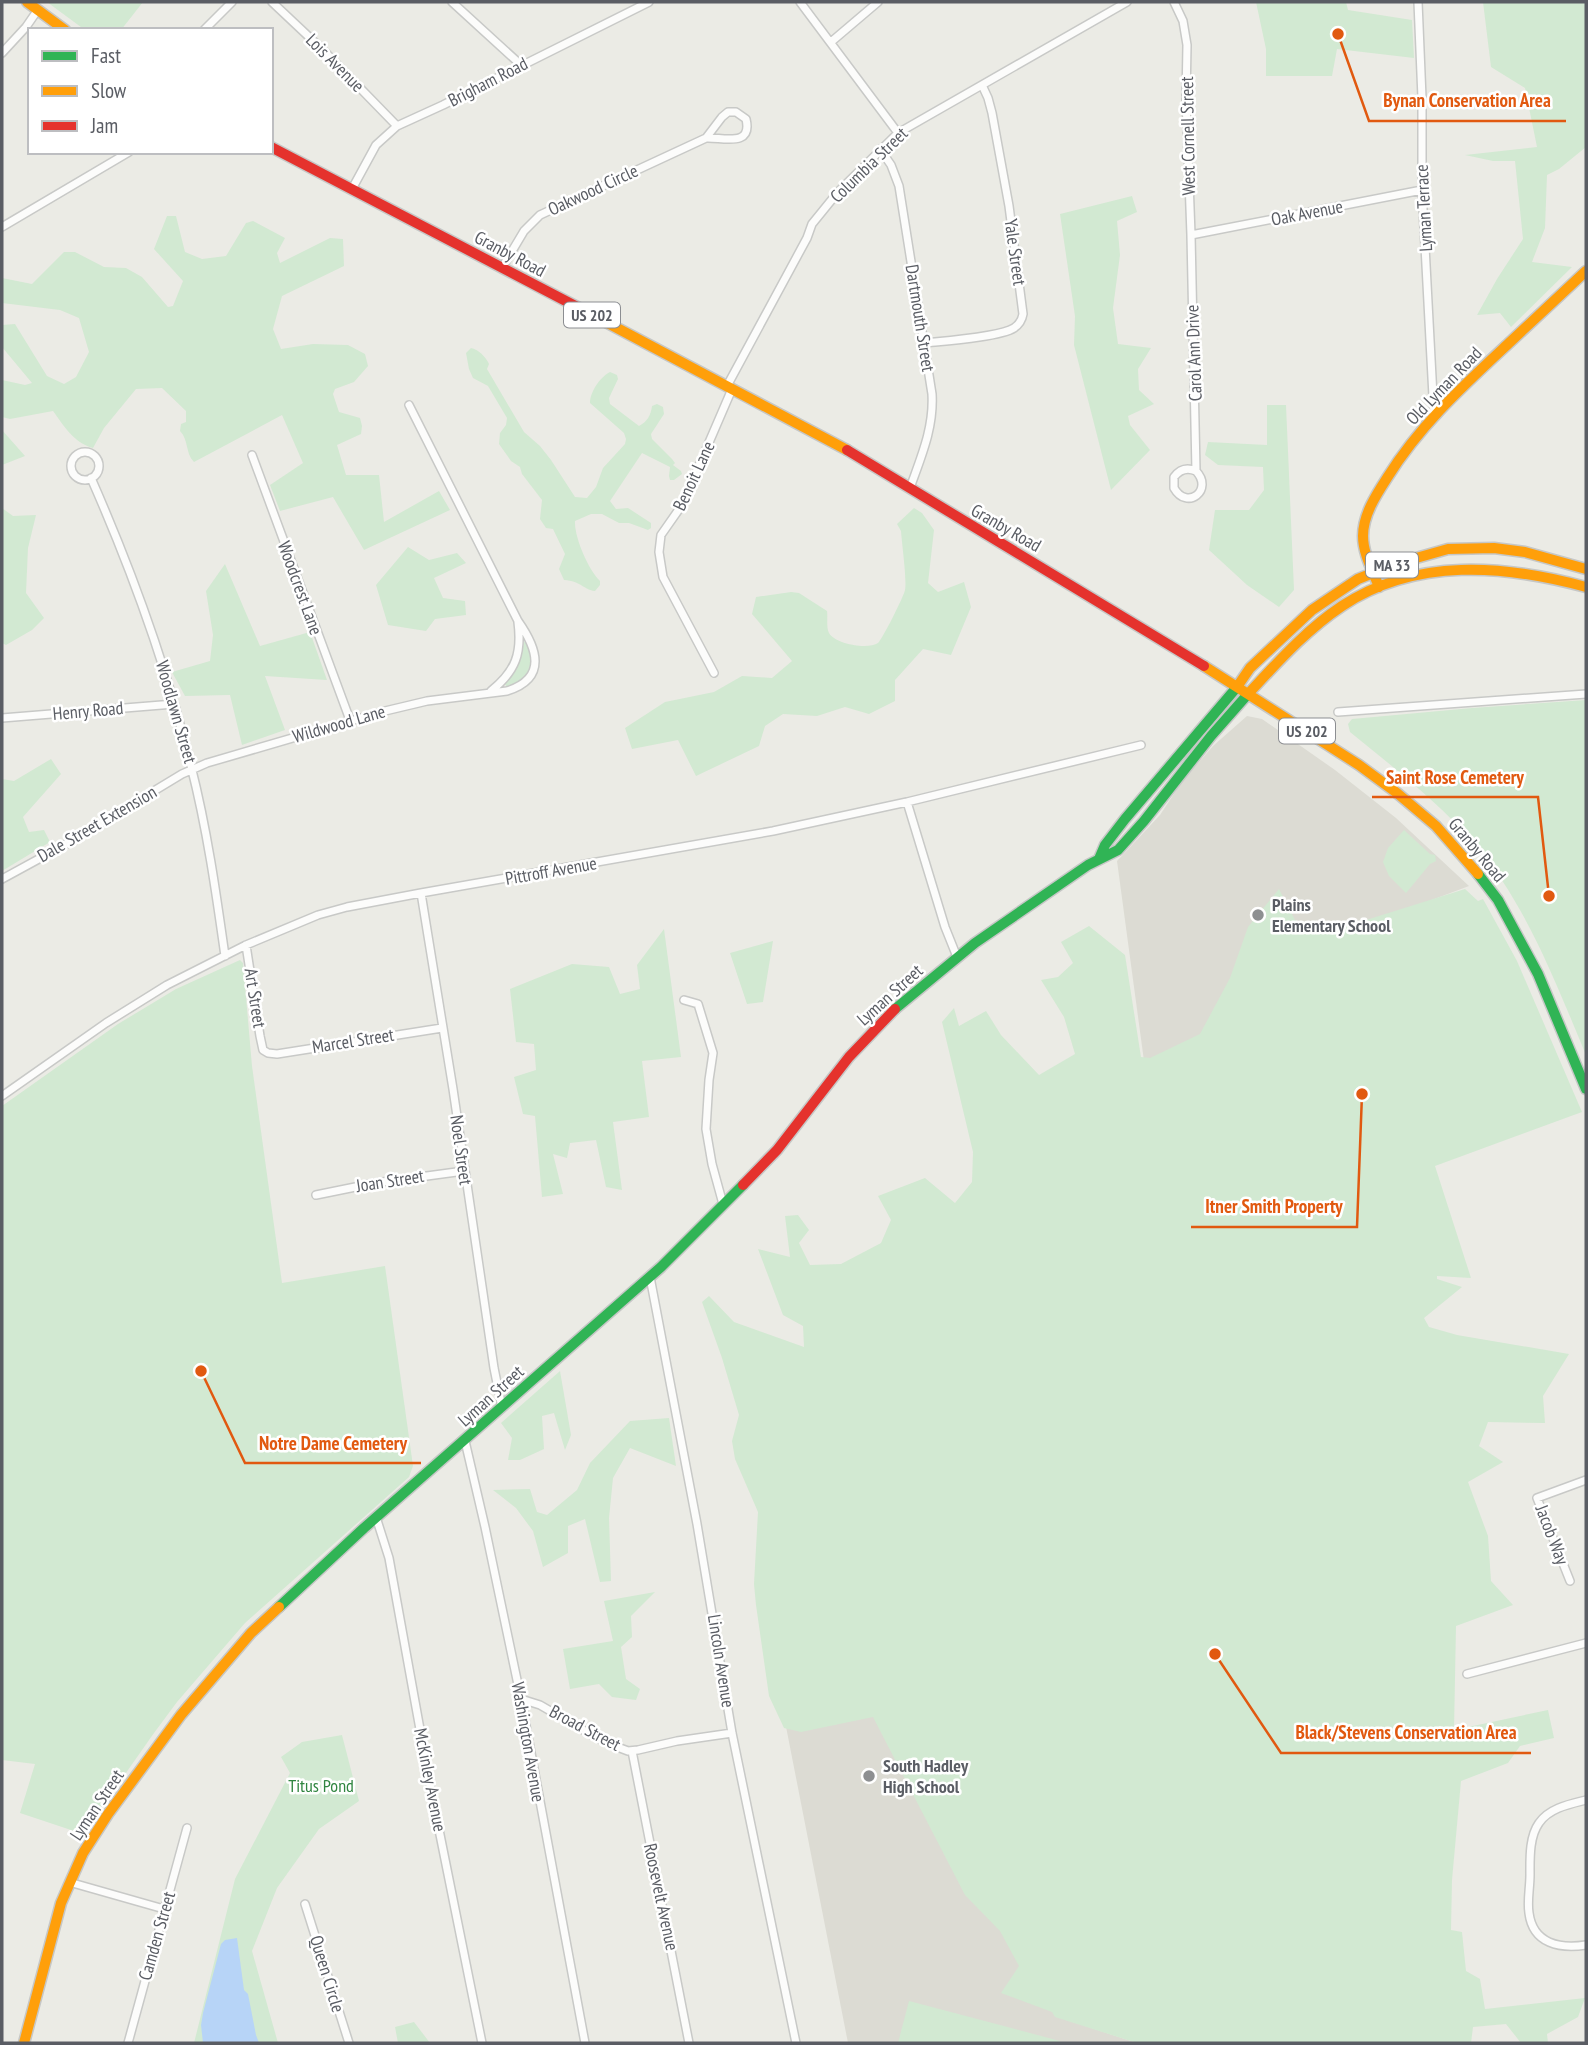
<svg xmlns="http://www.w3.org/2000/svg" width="1588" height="2045" viewBox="0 0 1588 2045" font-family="'PT Sans Narrow',sans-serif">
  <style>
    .education { fill: #dcdbd3 }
    .green { fill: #d2e9d2 }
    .water { fill: #b7d4f7 }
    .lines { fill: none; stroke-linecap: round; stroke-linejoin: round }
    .street-casing { stroke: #c8c9c7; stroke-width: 10 }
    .fast-casing { stroke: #c6c7c6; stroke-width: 13 }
    .slow-casing { stroke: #c6c7c6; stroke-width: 13 }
    .jam-casing { stroke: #c6c7c6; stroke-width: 13 }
    .street { stroke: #fcfcfb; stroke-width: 7 }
    .fast { stroke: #30b455; stroke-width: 10 }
    .slow { stroke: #ff9f0a; stroke-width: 10 }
    .jam { stroke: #e5322d; stroke-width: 10 }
    .poi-dot { fill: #8d8f91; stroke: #fff; stroke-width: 2.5 }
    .labels { text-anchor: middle; stroke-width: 5; stroke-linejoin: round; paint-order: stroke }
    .shield { fill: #fff; stroke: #8c8e92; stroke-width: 2 }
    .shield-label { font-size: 16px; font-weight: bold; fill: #5a5d64 }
    .street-label { font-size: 18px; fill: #5a5d64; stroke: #fff }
    .poi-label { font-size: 18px; font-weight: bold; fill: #5a5d64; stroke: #fff; text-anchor: start }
    .park-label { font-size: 18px; fill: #308540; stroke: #fff }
    .leader { fill: none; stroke: #e15910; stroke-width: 2.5 }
    .callout-dot { fill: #e15910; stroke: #fff; stroke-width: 2.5 }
    .callout-label { font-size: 19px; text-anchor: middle; font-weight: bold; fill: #e15910; stroke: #fff; stroke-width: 5; stroke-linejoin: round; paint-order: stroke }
  </style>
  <rect width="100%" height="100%" fill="#ebebe5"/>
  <!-- education -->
  <path class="education" d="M1247 716 1262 719 1335 770 1396 818 1469 886 1312 945 1192 1050 1144 1061 1117 861 1160 815 1183 780 1213 746Z
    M903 1482 1055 2016 1137 2043H848L780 1696Z"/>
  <!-- green -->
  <path class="green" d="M47 2H143L121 30H85Z
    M1256 2H1346L1348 10 1412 20 1414 58 1337 49 1332 76H1266V49Z
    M1483 2H1586V147L1559 169 1547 175 1545 228 1532 262 1572 267 1511 327 1500 313 1477 315 1497 279 1523 239 1515 161H1493L1465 155 1537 147 1525 88 1491 67Z
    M1132 196 1137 212 1117 221 1120 255 1113 308 1118 344 1151 348 1138 369 1139 390 1154 404 1128 416 1130 425 1150 450 1111 490 1074 345 1075 316 1060 214Z
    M167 216H176L185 252 202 259 226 256 246 223 253 221 285 238 277 253 280 263 330 238 343 239 344 266 282 296 273 329 281 349 313 344 348 345 365 354 368 366 354 382 335 389 333 394 339 412 360 418 362 426 361 434 337 445 346 475H379L384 522 439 491 450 510 364 550 333 497 280 511 270 485 303 463 282 415 194 462C185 453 189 440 180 431L181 424 186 422V411L162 388 136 389 104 428 93 448C74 443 64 426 53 411L10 419 2 417V380L25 385 32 383 2 347V325L15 324 47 376 64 384 76 377 89 352 79 318 60 310 2 303V278L32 284 64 252H75L104 267 126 268 142 277 168 307 173 306 183 281 154 249Z
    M471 348C478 349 486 357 489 364L487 369 524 432 540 446 551 460 575 497 587 498 596 487 603 468 625 444 626 439 624 433 590 403C590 392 600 377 610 372L617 375 618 379 609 398 610 404 639 426C647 422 651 415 652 406L657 404 663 407 664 414 651 434 652 439 672 459 675 463 673 465 681 471 682 474 674 480H670L669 476 670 467 642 453 610 501 616 509 628 508 651 523V528L648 530 629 523H619L602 514H591L575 521C574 537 589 571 600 581V585L595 591C584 590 581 581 564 580L559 569 565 554 553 529 546 528 540 519 542 500 522 474 520 467 511 461 499 444 500 433 506 425 507 418 488 386 473 378 469 369 466 353Z
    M1267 405H1286L1294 590 1279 607 1247 585 1209 550 1215 510H1249L1264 490 1263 467 1218 465 1205 455 1208 442 1267 445Z
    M2 430 25 456 2 465Z
    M2 508 13 516 36 515 28 548 26 593 44 618 32 630 6 645 2 643Z
    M914 508 922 513 934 530 928 583 938 592 964 582 971 607 951 655 923 649 895 680V701L869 714 845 707 817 716 783 714 765 726 759 746 696 776 678 740 632 749 625 728 665 702 714 692 742 676 772 678 792 661 752 614 756 597 791 592 799 593 827 611C828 618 826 627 829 633 835 644 868 650 878 643 882 640 904 596 905 590 907 579 902 545 901 531L897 524Z
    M408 547 429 560 457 553 466 563 434 578 443 598 465 601 466 615 435 619 426 631 388 625 376 585Z
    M225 564 260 646 310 632 327 680 265 676 285 730 242 745 230 695 185 696 172 672 210 661 213 635 206 591Z
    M524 642 529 643C533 667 531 678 507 687L504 683C515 670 521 659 524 642Z
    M1586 700V1055C1555 981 1526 904 1474 843 1437 801 1393 767 1350 732L1348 724 1352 719 1472 708Z
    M51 759 61 774 23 817 29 832 44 830 50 842 2 871V779L14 781Z
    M1404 830 1430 854 1435 855 1436 861 1430 864 1406 893 1389 876 1383 862 1388 848Z
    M1279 889 1295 920 1316 933 1347 926 1465 889 1478 901 1483 899 1517 961 1582 1112 1435 1166 1471 1278 1437 1276V1279L1462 1287 1424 1318 1429 1327 1457 1335 1569 1354 1543 1396 1545 1423 1488 1422 1479 1446 1503 1462 1468 1482 1488 1536 1491 1581 1513 1605 1456 1626 1454 1730 1548 1710 1554 1738 1520 1746 1508 1763 1461 1781 1452 1880 1451 1930 1462 1932 1466 1971 1480 1979 1485 2009 1585 1998 1578 2017 1547 2034 1548 2043H1521L1506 2024 1473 2027 1471 2043H1137L1055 2017 1052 2012 1001 1993 1019 1966 1000 1931 965 1895 873 1717 801 1732 784 1728 769 1696 756 1605 754 1584 758 1512 735 1459 732 1441 739 1415 722 1358 702 1302 709 1296 734 1322 804 1347 803 1326 783 1315 758 1249 790 1257 785 1216 798 1215 809 1230 799 1243 810 1265 841 1264 881 1243 891 1220 878 1196 925 1178 955 1203 972 1182 973 1152 942 1022 954 1008 959 1026 986 1011 1001 1035 1039 1075 1075 1054 1064 1017 1041 980 1058 977 1073 963 1061 942 1089 926 1125 955 1141 1057 1150 1058 1200 1034 1230 978 1248 927Z
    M664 929 681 1057 642 1061 649 1117 613 1122 622 1190 606 1187 596 1140 570 1143 567 1158 553 1154 563 1194 542 1197 535 1116 523 1114 514 1077 536 1070 534 1044 516 1042 510 989 572 964 609 967 620 994 640 989 637 965Z
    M773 941 763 1002 747 1004 730 953Z
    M240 960 243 963 252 1066 282 1283 385 1266 413 1466 409 1477 245 1623 177 1702 154 1733 83 1834 20 1813 35 1764 2 1760V1106L118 1024 176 989Z
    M560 1371 571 1435 565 1450 554 1413 542 1416 544 1449 520 1460H508L512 1438 501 1423Z
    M669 1418 676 1466 630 1448 613 1478 609 1518 611 1581 600 1582 585 1519 568 1526V1553L543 1567 533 1531 516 1508 493 1490 530 1489 537 1512 547 1515 577 1490 590 1463 630 1421Z
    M655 1592 631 1616 632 1637 621 1647 626 1679 640 1689 636 1700 612 1697 599 1684 570 1689 563 1649 613 1641 604 1601Z
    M342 1735 359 1801 319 1829 277 1888 252 1951 278 2043H194L235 1879 290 1773 281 1757 302 1742Z
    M909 2001 1060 2041 1059 2043H898Z
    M414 2022 430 2043H398L395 2027Z"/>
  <!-- water -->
  <path class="water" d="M237 1938 244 1990 248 1994 256 2035 259 2043H203L201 2025 203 2013 221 1944 225 1940Z"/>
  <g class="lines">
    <!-- street casing -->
    <g class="street-casing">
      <path id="street" d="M272 2 324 51 397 126
        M452 2 521 65
        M800 2 898 133
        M1174 2 1183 21 1187 45 1186 99 1191 235 1196 471C1214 490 1187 511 1174 488V477C1180 469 1187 467 1196 471
        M1418 2 1422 98V190L1434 415
        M204 30 232 2
        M831 42 878 2
        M2 53 26 27 37 11
        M728 112H736L746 119C753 148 722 137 706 138L722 117Z
        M880 149 891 165 899 186 932 394C934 428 921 457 910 488
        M352 189 376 145 397 126 443 105 649 2
        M2 227 129 152
        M1191 235 1422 190
        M502 268 524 231 540 215 706 138
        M925 343C944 341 1000 337 1014 328 1020 324 1022 320 1023 314L1009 206 992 113 988 98 982 85
        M727 386 807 238 812 224 838 192 898 133 1127 2
        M71 466a14 14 0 1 1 28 0a14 14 0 1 1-28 0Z
        M252 455 350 720
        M91 478C132 571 167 668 191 766 207 829 216 892 225 956
        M714 673 663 577 659 552 661 535 682 505 732 389
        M491 691C516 671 522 653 518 622
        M1338 712 1586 694
        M2 718 174 704
        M907 802 945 927 957 957
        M2 879 68 843 182 774 207 763 385 711 427 701 507 691C548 678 537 648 518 621L409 405
        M421 893 453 1089 494 1368 502 1408
        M246 945 260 1036 263 1050 268 1053 277 1054 442 1028
        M684 1000 698 1004 713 1053 709 1080 706 1129 712 1164 723 1204
        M2 1096 106 1023 167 985 246 945 318 915 347 907 421 893 773 831 907 802 1141 745
        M316 1195 375 1183 464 1171
        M650 1277 697 1524 732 1733 796 2043
        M465 1441 485 1527 521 1699 585 2043
        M376 1517 389 1558 431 1790 482 2043
        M1570 1581 1537 1498 1586 1480
        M1467 1674 1586 1643
        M521 1699 540 1705 597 1738 612 1745 628 1751 638 1750 677 1741 732 1733
        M632 1751 689 2043
        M1586 1800C1570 1804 1549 1808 1539 1823 1529 1837 1530 1859 1530 1875 1530 1888 1527 1901 1529 1913 1533 1944 1560 1949 1586 1945
        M69 1882 164 1909
        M305 1904 349 2043
        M128 2043 187 1828"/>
    </g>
    <!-- fast casing -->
    <g class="fast-casing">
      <path id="fast" d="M1099 859 1105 845 1125 819 1237 687
        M1478 874 1498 900 1538 974 1586 1089
        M895 1009 975 943 1088 865 1118 850 1144 821 1211 736 1248 694
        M279 1607 364 1528 661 1267 743 1185"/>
    </g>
    <!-- slow casing -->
    <g class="slow-casing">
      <path id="slow" d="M27 2 65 30
        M585 311 847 450
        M1379 587C1373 571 1363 554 1363 536 1363 515 1376 495 1387 478 1420 425 1463 386 1508 344 1534 320 1560 295 1586 271
        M1204 666 1359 765 1397 793 1436 826 1478 874
        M1237 687 1250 668 1312 610 1358 579 1395 564 1448 549 1494 548 1525 552 1586 569
        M1248 694C1277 663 1306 630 1342 606 1416 557 1505 565 1586 587
        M24 2043 61 1903 83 1853 108 1814 181 1715 251 1633 279 1607"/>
    </g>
    <!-- jam casing -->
    <g class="jam-casing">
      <path id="jam" d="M271 147 585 311
        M847 450 1204 666
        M743 1185 777 1150 849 1057 895 1009"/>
    </g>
    <!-- street -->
    <use href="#street" class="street"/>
    <!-- fast -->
    <use href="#fast" class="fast"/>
    <!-- slow -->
    <use href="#slow" class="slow"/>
    <!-- jam -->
    <use href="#jam" class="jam"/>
  </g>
  <!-- markers -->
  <g class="poi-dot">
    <circle cx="1258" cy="915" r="7"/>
    <circle cx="869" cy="1776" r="7"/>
  </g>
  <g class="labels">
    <!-- shield labels -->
    <g class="shield">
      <rect x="564" y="302.5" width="56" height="25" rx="5"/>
      <rect x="1366" y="552.5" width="52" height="25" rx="5"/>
      <rect x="1279" y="718.5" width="56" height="25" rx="5"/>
    </g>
    <g class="shield-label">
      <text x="592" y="321">US 202</text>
      <text x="1392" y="571">MA 33</text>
      <text x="1307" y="737">US 202</text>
    </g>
    <!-- street labels -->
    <g class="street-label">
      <text transform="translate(335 63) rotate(45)" y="6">Lois Avenue</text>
      <text transform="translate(488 82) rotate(-27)" y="6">Brigham Road</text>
      <text transform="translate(1188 136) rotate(-91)" y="6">West Cornell Street</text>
      <text transform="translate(869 165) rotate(-44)" y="6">Columbia Street</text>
      <text transform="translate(593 190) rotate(-25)" y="6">Oakwood Circle</text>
      <text transform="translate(1424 208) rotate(-93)" y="6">Lyman Terrace</text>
      <text transform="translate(1307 213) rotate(-11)" y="6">Oak Avenue</text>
      <text transform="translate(1015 252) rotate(82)" y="6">Yale Street</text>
      <text transform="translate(510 254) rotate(28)" y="6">Granby Road</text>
      <text transform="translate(920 318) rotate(81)" y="6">Dartmouth Street</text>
      <text transform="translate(1194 353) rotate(-92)" y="6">Carol Ann Drive</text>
      <text transform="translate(1444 386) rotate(-46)" y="6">Old Lyman Road</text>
      <text transform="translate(694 476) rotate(-65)" y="6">Benoit Lane</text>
      <text transform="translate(1006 528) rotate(30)" y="6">Granby Road</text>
      <text transform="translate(300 588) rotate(70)" y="6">Woodcrest Lane</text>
      <text transform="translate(88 711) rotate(-5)" y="6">Henry Road</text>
      <text transform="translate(176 712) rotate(74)" y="6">Woodlawn Street</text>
      <text transform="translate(339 724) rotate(-16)" y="6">Wildwood Lane</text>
      <text transform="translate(97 824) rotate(-30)" y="6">Dale Street Extension</text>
      <text transform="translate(1477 850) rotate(50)" y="6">Granby Road</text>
      <text transform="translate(551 871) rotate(-10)" y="6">Pittroff Avenue</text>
      <text transform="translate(890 995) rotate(-42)" y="6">Lyman Street</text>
      <text transform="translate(255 998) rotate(81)" y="6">Art Street</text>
      <text transform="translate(353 1041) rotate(-9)" y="6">Marcel Street</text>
      <text transform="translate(461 1150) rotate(82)" y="6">Noel Street</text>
      <text transform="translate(390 1181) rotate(-9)" y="6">Joan Street</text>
      <text transform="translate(491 1396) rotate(-42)" y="6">Lyman Street</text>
      <text transform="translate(1552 1535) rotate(69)" y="6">Jacob Way</text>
      <text transform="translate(721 1661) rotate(81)" y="6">Lincoln Avenue</text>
      <text transform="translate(585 1728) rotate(28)" y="6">Broad Street</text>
      <text transform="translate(528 1742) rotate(80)" y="6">Washington Avenue</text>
      <text transform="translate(430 1780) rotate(79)" y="6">McKinley Avenue</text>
      <text transform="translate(97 1805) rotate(-56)" y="6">Lyman Street</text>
      <text transform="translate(661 1897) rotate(78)" y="6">Roosevelt Avenue</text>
      <text transform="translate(157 1936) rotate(-74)" y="6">Camden Street</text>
      <text transform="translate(327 1974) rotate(73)" y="6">Queen Circle</text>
    </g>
    <!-- poi labels -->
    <g class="poi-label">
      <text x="1272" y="911">Plains<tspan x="1272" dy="21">Elementary School</tspan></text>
      <text x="883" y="1772">South Hadley<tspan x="883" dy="21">High School</tspan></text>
    </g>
    <!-- park labels -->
    <g class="park-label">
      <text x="321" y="1792">Titus Pond</text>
    </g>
  </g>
  <!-- callouts -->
  <path class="leader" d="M1338 34L1369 121H1566M1549 896L1538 797H1372M1362 1094L1357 1227H1191M201 1371L245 1463H421M1215 1654L1281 1753H1531"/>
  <g class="callout-dot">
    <circle cx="1338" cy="34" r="7"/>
    <circle cx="1549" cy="896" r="7"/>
    <circle cx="1362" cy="1094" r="7"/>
    <circle cx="201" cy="1371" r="7"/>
    <circle cx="1215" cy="1654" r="7"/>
  </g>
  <g class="callout-label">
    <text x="1467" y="107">Bynan Conservation Area</text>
    <text x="1455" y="784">Saint Rose Cemetery</text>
    <text x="1274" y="1213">Itner Smith Property</text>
    <text x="333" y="1450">Notre Dame Cemetery</text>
    <text x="1406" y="1739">Black/Stevens Conservation Area</text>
  </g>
  <!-- border -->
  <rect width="1588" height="2045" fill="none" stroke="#5a5d64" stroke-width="7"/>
  <!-- legend -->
  <rect x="28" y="28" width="245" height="126" fill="#ffffff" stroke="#bdbec1" stroke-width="2"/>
  <rect x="42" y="51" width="35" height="10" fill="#30b455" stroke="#bdbec1" stroke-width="2"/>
  <text x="91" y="63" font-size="21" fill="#5a5d64">Fast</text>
  <rect x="42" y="86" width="35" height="10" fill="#ff9f0a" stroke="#bdbec1" stroke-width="2"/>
  <text x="91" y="98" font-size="21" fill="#5a5d64">Slow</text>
  <rect x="42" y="121" width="35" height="10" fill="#e5322d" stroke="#bdbec1" stroke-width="2"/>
  <text x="91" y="133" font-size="21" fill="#5a5d64">Jam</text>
</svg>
